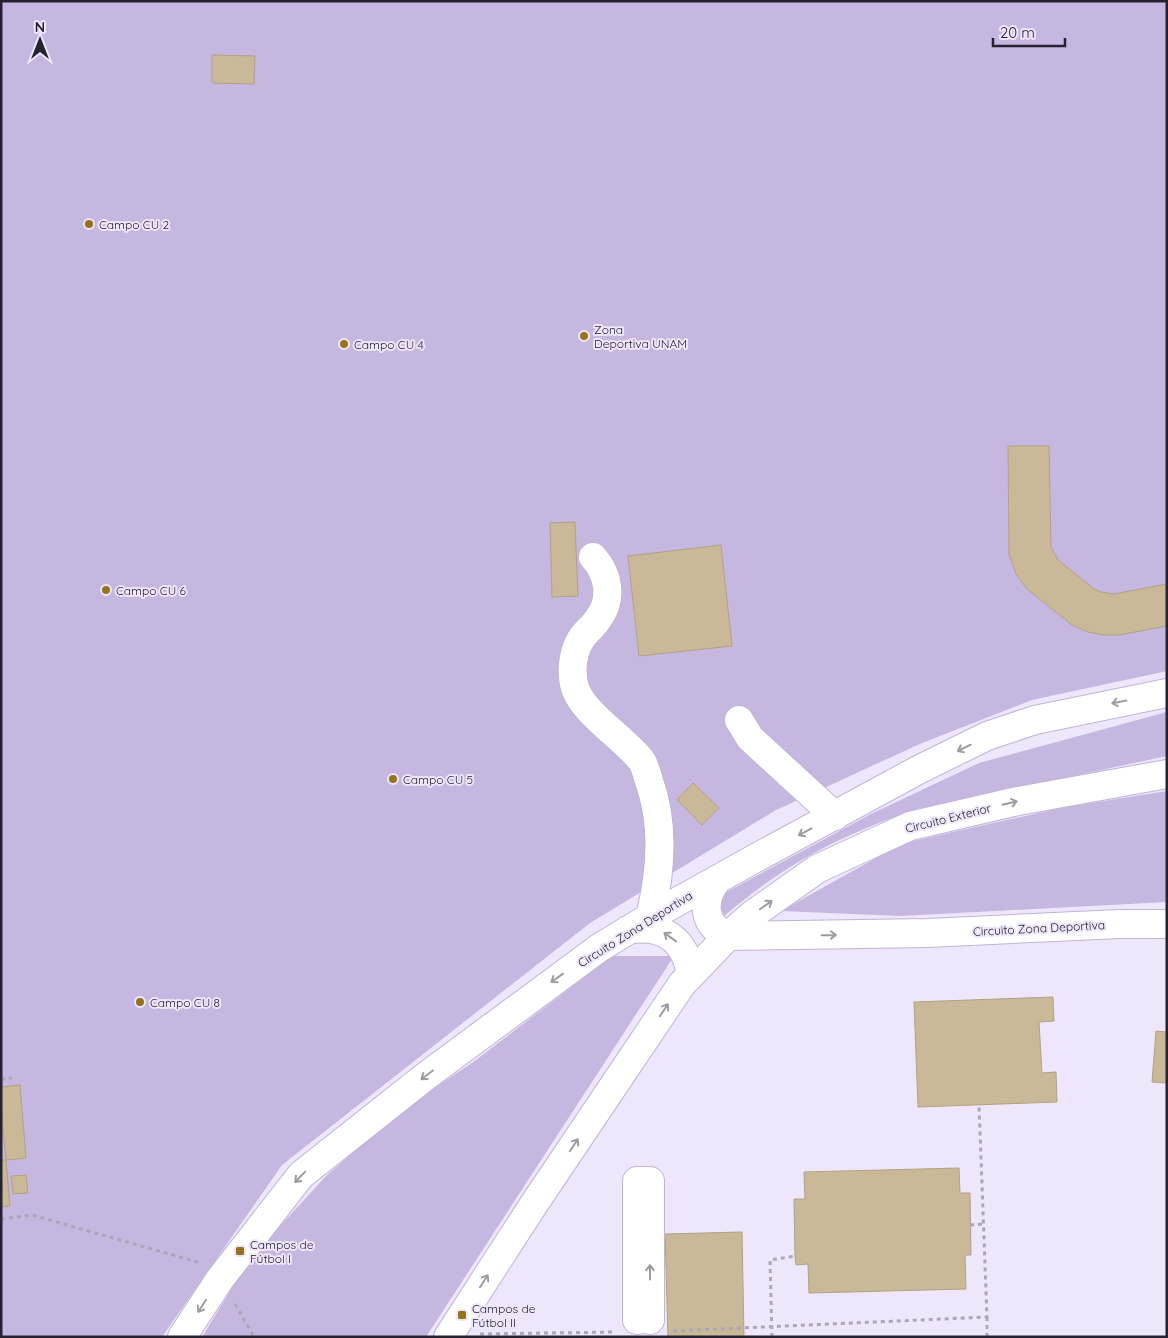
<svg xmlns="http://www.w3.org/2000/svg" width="1168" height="1338" viewBox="0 0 1168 1338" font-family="Quicksand,sans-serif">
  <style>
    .green { fill: #c6b7e1 }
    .building { fill: #cab998; stroke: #b3a282 }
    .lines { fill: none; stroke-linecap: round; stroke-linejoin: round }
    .minor-casing { stroke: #c0b4d6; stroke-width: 30 }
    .path { stroke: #ada6b8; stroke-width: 3; stroke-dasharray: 4 4; stroke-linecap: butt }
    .minor { stroke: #fff; stroke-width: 28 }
    .oneway { stroke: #9e9ca1 }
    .poi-dot { fill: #97721c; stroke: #eee6fb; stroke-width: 2 }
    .labels { text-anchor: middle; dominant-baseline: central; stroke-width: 4; stroke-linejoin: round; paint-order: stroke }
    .poi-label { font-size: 12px; fill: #27222f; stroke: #eee6fb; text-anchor: start }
    .street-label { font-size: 12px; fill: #27222f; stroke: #eee6fb }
  </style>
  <rect width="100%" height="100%" fill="#eee6fb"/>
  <path class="green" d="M1,1H1167V671L1032,700L922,743L776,810L590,923L282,1165L162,1337H1Z
    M1167,712V756L918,809C842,834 785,864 724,916L717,897L871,814L979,763Z
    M1167,791V902L901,916L781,911L903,843L1066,807Z
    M612,956H674L426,1337H202L241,1273L268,1239L328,1174L397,1115L434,1088L472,1063Z"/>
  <path class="building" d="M212,55L255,56L254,84L212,83Z
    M1008,446H1049L1051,547L1058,560L1094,589L1101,592L1114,594L1167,584V626L1119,635H1104L1088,632L1072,625L1027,589L1016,574L1009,554Z
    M575,522L578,596L552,597L550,523Z
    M721,545L732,646L639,656L628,556Z
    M693,783L719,808L702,825L677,800Z
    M1053,997L1054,1021L1039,1022L1042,1073L1056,1072L1057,1102L918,1107L914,1002Z
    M1156,1031L1167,1032V1083L1152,1082Z
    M20,1085L26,1158L6,1160L1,1111V1087Z
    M1,1160H6L10,1206L1,1207Z
    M959,1168L960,1193H970L971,1255H965L966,1289L809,1293L808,1264L796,1265L795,1256L794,1199H805L804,1172Z
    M26,1175L28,1193L13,1194L11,1176Z
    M742,1232L744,1337H668L665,1234Z"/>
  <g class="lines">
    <g class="minor-casing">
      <path id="minor" d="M593,557C609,575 613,599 598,619C593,627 586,631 581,639C573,652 571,669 574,684C579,711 623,737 641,760C645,765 647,775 649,781C665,825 661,872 650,917
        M739,720L750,738L835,816
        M718,879C701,900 702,925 728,936L928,933L1119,924H1167
        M628,930C663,923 685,940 691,974
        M637,1320V1181H650V1320
        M182,1337L220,1279L301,1175L426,1076L599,948L650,917L752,860L920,769L987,736L1035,720L1167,693
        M448,1337L534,1204L682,984L728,936L752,915L817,869L910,826L1018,801L1167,774"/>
    </g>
    <path class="path" d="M1,1079L12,1078
      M1,1219L32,1215L201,1263
      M970,1225L983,1224
      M235,1304L254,1337
      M987,1317V1337
      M673,1331L987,1317L979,1105
      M480,1334L614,1332
      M772,1337L770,1260L795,1256"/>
    <use href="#minor" class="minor"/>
  </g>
  <defs><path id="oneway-shaft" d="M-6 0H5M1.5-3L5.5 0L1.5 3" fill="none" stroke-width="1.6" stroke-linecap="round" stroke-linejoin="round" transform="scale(1.25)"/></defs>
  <g class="oneway">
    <use href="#oneway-shaft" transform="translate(1119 702) rotate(169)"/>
    <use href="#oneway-shaft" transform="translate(964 748) rotate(154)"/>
    <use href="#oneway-shaft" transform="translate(1010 803) rotate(-13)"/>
    <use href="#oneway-shaft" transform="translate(805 832) rotate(152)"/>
    <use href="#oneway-shaft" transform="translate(766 905) rotate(-35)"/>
    <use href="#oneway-shaft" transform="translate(829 935) rotate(-1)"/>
    <use href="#oneway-shaft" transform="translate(670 937) rotate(-144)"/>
    <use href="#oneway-shaft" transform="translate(557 978) rotate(144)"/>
    <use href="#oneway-shaft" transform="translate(664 1010) rotate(-56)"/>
    <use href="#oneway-shaft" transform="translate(427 1075) rotate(143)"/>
    <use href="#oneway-shaft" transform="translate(574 1145) rotate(-56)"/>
    <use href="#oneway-shaft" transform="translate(300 1177) rotate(134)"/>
    <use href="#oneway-shaft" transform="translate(650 1272) rotate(-90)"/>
    <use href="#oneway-shaft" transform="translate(484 1281) rotate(-57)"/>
    <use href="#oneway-shaft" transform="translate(202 1306) rotate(123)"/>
  </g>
  <g class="poi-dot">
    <circle cx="89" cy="224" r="5"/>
    <circle cx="584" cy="336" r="5"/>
    <circle cx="344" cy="344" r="5"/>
    <circle cx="106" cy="590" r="5"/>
    <circle cx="393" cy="779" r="5"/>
    <circle cx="140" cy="1002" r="5"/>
    <rect x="235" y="1246" width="10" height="10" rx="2.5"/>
    <rect x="457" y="1310" width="10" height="10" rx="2.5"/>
  </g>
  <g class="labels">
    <g class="poi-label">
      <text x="99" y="224">Campo CU 2</text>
      <text x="594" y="329">Zona<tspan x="594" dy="14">Deportiva UNAM</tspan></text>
      <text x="354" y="344">Campo CU 4</text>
      <text x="116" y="590">Campo CU 6</text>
      <text x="403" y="779">Campo CU 5</text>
      <text x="150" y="1002">Campo CU 8</text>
      <text x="250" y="1244">Campos de<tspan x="250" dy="14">Fútbol I</tspan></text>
      <text x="472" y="1308">Campos de<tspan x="472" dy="14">Fútbol II</tspan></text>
    </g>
    <g class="street-label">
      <text transform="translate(948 818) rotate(-14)">Circuito Exterior</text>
      <text transform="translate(1039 928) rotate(-3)">Circuito Zona Deportiva</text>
      <text transform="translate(635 929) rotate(-32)">Circuito Zona Deportiva</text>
    </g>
  </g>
  <rect width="1168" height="1338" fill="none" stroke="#27222f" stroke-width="5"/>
  <g transform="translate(40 40)" stroke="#eee6fb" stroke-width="4" paint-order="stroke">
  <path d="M0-4L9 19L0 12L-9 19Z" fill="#27222f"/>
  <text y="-8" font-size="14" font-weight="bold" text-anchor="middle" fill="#27222f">N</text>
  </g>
  <path d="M993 38v8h72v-8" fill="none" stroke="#27222f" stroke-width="2.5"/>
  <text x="1000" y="38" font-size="15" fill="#27222f" stroke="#eee6fb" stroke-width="4" paint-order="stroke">20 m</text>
</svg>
